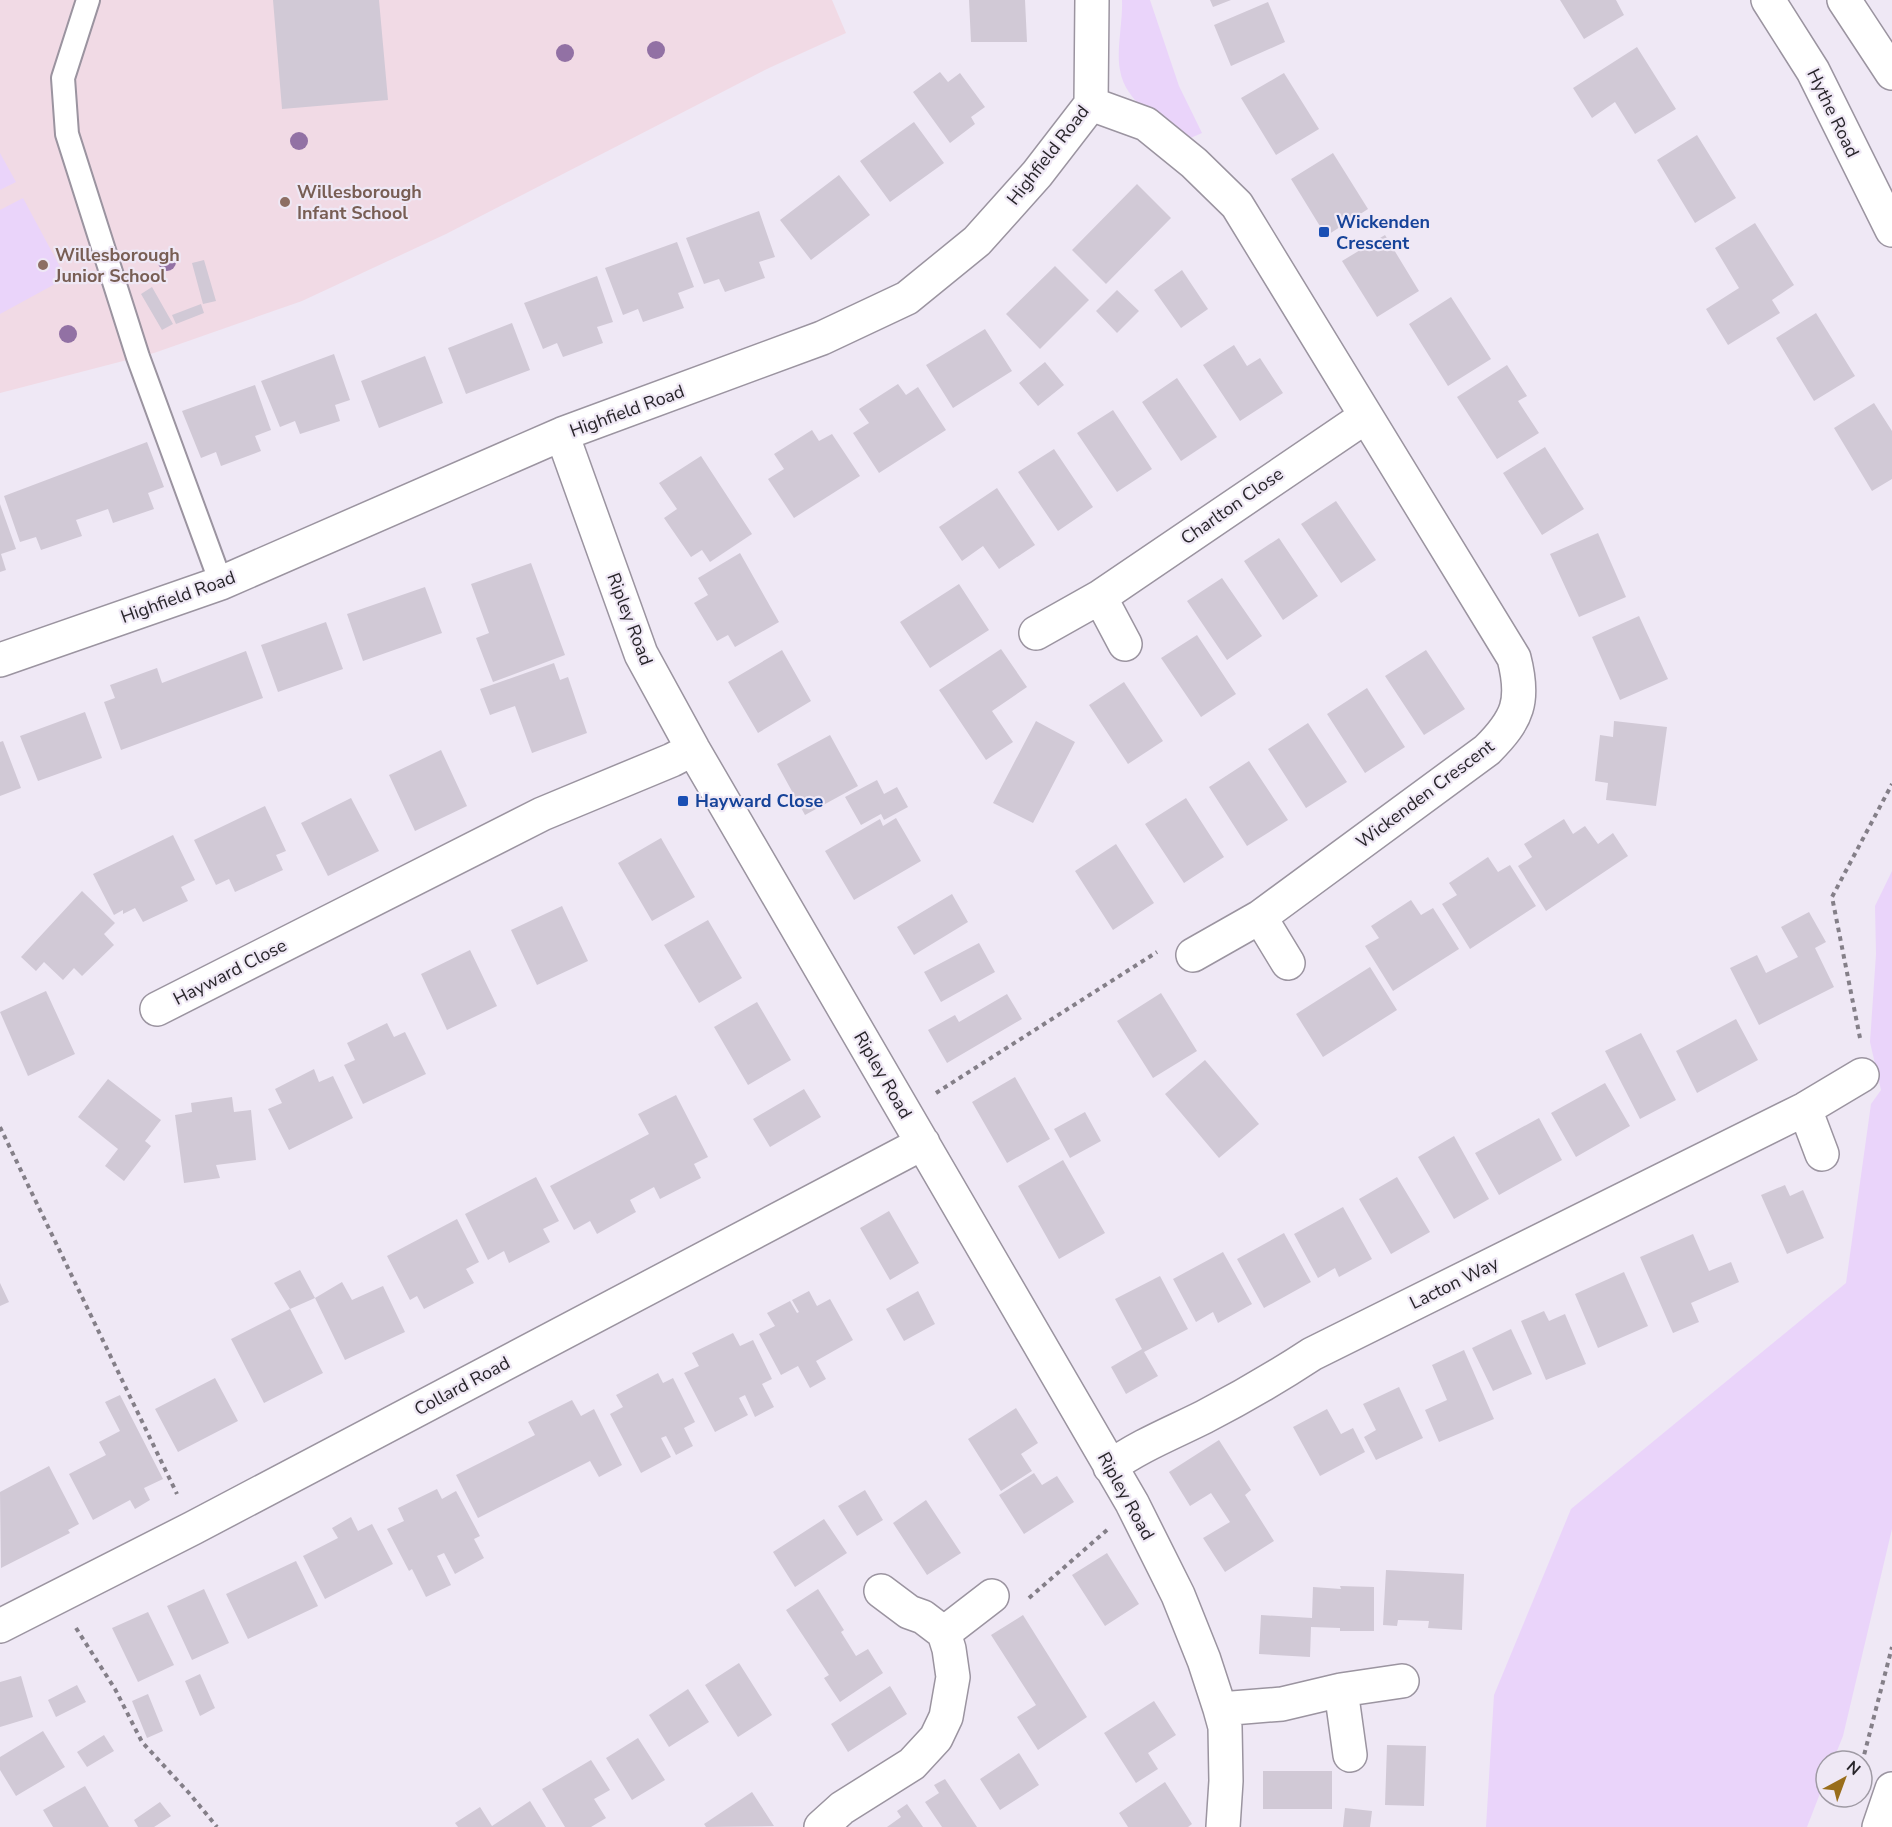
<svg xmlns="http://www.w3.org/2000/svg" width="1892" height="1827" viewBox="0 0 1892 1827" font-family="'Nunito Sans',sans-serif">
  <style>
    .education { fill: #f1dae5 }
    .green { fill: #ead4fa }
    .building { fill: #d1c9d6 }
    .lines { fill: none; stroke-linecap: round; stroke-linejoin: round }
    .lane-casing { stroke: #9b94a0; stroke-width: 26 }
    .street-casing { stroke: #9b94a0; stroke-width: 36 }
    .primary-casing { stroke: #9b94a0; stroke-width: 36 }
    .path { stroke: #847f88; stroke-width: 4; stroke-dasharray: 4.5 4.5; stroke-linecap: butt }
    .lane { stroke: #fff; stroke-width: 22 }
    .street { stroke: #fff; stroke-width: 33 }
    .primary { stroke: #fff; stroke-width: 33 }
    .tree { fill: #9271a4 }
    .education-dot { fill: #8d6e63; stroke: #efe8f5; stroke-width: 2 }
    .transit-dot { fill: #1a4fb4; stroke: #efe8f5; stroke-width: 2 }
    .labels { text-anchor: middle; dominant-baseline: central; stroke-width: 4.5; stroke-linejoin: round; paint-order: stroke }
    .street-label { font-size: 18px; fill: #28252a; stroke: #efe8f5 }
    .education-label { font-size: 18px; font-weight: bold; fill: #785e54; stroke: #efe8f5; text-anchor: start }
    .transit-label { font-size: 18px; font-weight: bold; fill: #164399; stroke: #efe8f5; text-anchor: start }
  </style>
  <rect width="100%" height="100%" fill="#efe8f5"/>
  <path class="education" d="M0,0H832L846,33L769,68L446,234L302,301L154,353L0,393Z"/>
  <path class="green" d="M1122,0H1150L1179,86L1202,133L1186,140C1162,122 1125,103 1120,70C1116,52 1123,21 1122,0Z
    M0,153L16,182L0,190Z
    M23,198L66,278L0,314V210Z
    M1892,871V1529L1843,1736L1833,1761H1826V1778L1807,1827H1486L1494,1695L1571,1509L1846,1283L1871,1104L1881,1090L1870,1042L1876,954L1875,906Z"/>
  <path class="building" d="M273,0H379L388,100L282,109Z
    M969,0H1025L1027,42H971Z
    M1210,0H1231L1213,7Z
    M1560,0H1616L1624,15L1584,39Z
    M1268,2L1285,42L1231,66L1214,25Z
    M1637,47L1676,109L1635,134L1615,102L1592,118L1573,88Z
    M940,72L948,82L960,73L985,107L971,117L975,124L950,143L913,92Z
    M1284,73L1319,129L1276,155L1241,98Z
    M914,122L944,163L890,202L860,161Z
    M1697,135L1736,198L1695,223L1657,160Z
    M1333,153L1368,209L1326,236L1291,179Z
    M839,175L870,215L811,260L780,220Z
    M1137,184L1171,218L1106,284L1072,250Z
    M759,211L775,257L759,262L765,278L725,292L719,279L704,284L686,238Z
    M1755,223L1794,285L1772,300L1780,313L1728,345L1706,309L1739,288L1715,248Z
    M1385,235L1419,291L1377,317L1342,261Z
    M677,242L694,287L678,293L684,308L643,322L638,309L623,315L605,268Z
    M204,260L216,301L203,304L192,263Z
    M1055,266L1089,300L1040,349L1006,314Z
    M1182,270L1208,309L1181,328L1154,290Z
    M597,276L613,322L597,327L603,343L563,357L557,343L543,349L524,303Z
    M152,287L173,324L162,330L141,294Z
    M1117,290L1139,311L1117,333L1096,311Z
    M1451,297L1491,359L1448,386L1409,324Z
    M201,304L204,313L176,324L172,315Z
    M1816,313L1855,376L1814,401L1776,338Z
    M512,323L530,370L466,394L448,348Z
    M985,329L1012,371L953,408L926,365Z
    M1234,345L1247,366L1260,358L1283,393L1240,421L1203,365Z
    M334,354L350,400L335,405L340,421L300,434L295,421L280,427L261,381Z
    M425,356L443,403L379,428L361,381Z
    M1045,362L1064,385L1038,406L1019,383Z
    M1507,365L1527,396L1518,401L1539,433L1497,459L1457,397Z
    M1177,378L1217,437L1181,461L1142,402Z
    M898,384L906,395L918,387L946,430L879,473L853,433L869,423L859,409Z
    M255,385L271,430L255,436L261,451L221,466L216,452L201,458L182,411Z
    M1874,403L1892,431V479L1872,491L1834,428Z
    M1113,410L1152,469L1117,492L1077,433Z
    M812,430L819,441L832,434L860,476L794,518L768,479L784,469L774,454Z
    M147,442L164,487L148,493L154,509L113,523L108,509L76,520L82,536L41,550L36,537L20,542L4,496Z
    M1545,447L1584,509L1542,535L1503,473Z
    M1054,449L1093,507L1058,531L1018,472Z
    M701,456L752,534L710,562L702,550L691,557L664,518L677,509L659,483Z
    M997,488L1035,545L999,569L983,546L962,561L939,527Z
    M1336,501L1376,560L1341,583L1301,524Z
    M0,504L16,549L1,554L6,570L0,572Z
    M1598,533L1626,597L1579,617L1550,554Z
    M1279,538L1318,596L1283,620L1244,561Z
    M740,553L779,622L735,647L728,635L717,641L694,603L708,595L698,578Z
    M531,563L565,655L493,682L476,638L489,633L471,584Z
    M1222,578L1262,636L1227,660L1187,601Z
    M959,584L989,630L930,668L900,622Z
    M425,587L442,633L363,661L347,614Z
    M1639,616L1668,679L1620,700L1592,637Z
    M326,622L343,669L278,692L261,645Z
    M1197,635L1236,694L1201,717L1161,658Z
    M1001,649L1027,687L992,711L1013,742L986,760L939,690Z
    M782,650L811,701L758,733L728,682Z
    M1426,650L1465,709L1424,735L1385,676Z
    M246,651L263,698L121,750L104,702L115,698L110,685L157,668L162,683Z
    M554,663L560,680L568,677L587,733L532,753L515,706L490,715L480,689Z
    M1124,682L1163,741L1128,764L1089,705Z
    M1367,688L1405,747L1365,773L1327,714Z
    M85,712L102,758L38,781L20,736Z
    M1036,721L1075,742L1033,823L993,803Z
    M1614,721L1667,727L1656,806L1606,800L1608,783L1595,781L1600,735L1613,737Z
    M1308,723L1347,782L1306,808L1268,749Z
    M830,735L858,786L805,815L777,764Z
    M3,741L21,788L0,796V742Z
    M441,750L467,806L415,831L389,775Z
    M1249,761L1288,820L1247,846L1209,787Z
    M877,780L884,794L897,787L908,807L884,820L881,814L861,825L845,797Z
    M351,798L379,851L328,876L301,823Z
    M1186,798L1224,857L1184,883L1145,824Z
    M265,806L286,851L276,855L283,870L235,892L229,879L216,885L194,840Z
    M896,818L921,861L854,900L825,851L880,819L883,826Z
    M1564,819L1573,834L1585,826L1598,844L1613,833L1628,856L1546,911L1518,866L1532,857L1524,844Z
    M173,835L195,880L181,887L188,901L143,922L135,908L123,914V910L114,915L93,874Z
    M661,838L695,897L652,921L618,863Z
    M1116,844L1154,903L1113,930L1075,871Z
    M1488,857L1498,872L1510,865L1536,906L1470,949L1442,904L1457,895L1449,883Z
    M82,891L115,923L104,934L114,945L82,976L74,968L63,980L44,962L36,971L21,957Z
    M952,894L968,922L914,955L897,927Z
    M1411,900L1421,915L1433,908L1459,949L1393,991L1365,946L1379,938L1371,926Z
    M562,906L588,961L537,985L511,930Z
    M1809,912L1826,942L1815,948L1834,987L1759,1025L1730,968L1757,955L1766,973L1798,957L1781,927Z
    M708,920L742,978L699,1003L664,945Z
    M979,943L995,972L941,1002L924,972Z
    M470,950L497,1006L447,1030L421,974Z
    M1370,967L1397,1010L1323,1057L1296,1014Z
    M46,991L75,1054L28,1076L0,1012Z
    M1161,993L1197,1051L1153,1078L1117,1021Z
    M1007,994L1022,1019L947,1063L928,1030L955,1015L959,1022Z
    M757,1002L791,1060L748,1085L714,1027Z
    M1736,1019L1758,1060L1697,1093L1676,1051Z
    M387,1023L394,1037L405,1032L426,1074L363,1104L344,1065L355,1060L347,1043Z
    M1641,1033L1676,1100L1640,1119L1605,1051Z
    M1205,1060L1259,1124L1219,1158L1165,1094Z
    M314,1069L319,1082L333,1076L353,1118L289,1150L268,1109L282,1103L275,1089Z
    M1015,1077L1050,1139L1007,1163L972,1102Z
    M108,1079L161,1120L145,1141L151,1146L124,1181L105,1166L118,1149L78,1117Z
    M1605,1083L1630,1126L1576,1157L1551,1113Z
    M804,1089L821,1117L770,1147L753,1119Z
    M676,1095L708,1157L694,1164L701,1178L660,1199L654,1187L630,1200L636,1212L597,1234L590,1221L574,1230L550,1186L649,1134L638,1114Z
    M232,1097L234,1112L251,1110L256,1160L216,1165L220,1178L184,1183L175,1115L192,1112L191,1103Z
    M1085,1112L1101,1141L1070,1158L1054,1129Z
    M1539,1118L1562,1160L1499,1195L1475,1153Z
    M1454,1136L1489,1199L1454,1219L1418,1157Z
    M1063,1160L1105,1233L1059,1259L1018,1186Z
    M536,1177L559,1221L543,1229L550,1242L509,1263L504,1251L488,1260L465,1214Z
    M1397,1177L1430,1232L1391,1254L1359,1199Z
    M1785,1185L1790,1196L1803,1190L1824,1238L1787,1254L1761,1195Z
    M1343,1207L1372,1259L1339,1277L1335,1268L1318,1278L1294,1234Z
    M889,1211L919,1263L890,1280L860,1228Z
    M457,1219L479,1262L466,1269L474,1283L424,1309L417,1296L410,1300L387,1256Z
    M1284,1233L1311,1282L1264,1308L1237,1259Z
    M1693,1234L1709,1271L1731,1262L1739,1282L1691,1303L1699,1322L1673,1333L1640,1257Z
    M1223,1252L1252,1304L1218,1323L1213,1312L1196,1322L1173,1279Z
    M300,1270L315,1298L290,1309L274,1283Z
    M1624,1272L1648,1326L1598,1348L1575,1294Z
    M1160,1276L1188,1329L1144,1352L1158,1376L1126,1394L1111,1367L1142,1349L1115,1299Z
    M342,1282L352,1300L383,1286L405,1332L345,1360L315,1298Z
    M0,1283L9,1302L0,1306Z
    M809,1291L817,1306L830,1299L853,1340L816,1361L826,1379L810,1388L798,1366L781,1375L759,1334L775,1326L767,1313L790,1301L797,1313L799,1312L792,1300Z
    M918,1291L935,1324L904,1341L886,1309Z
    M290,1309L323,1373L264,1403L231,1339Z
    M1544,1311L1549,1321L1565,1314L1586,1364L1546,1380L1521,1321Z
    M1511,1329L1532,1374L1493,1391L1472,1348Z
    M733,1333L740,1346L753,1340L772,1379L762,1384L774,1407L755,1417L745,1395L739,1398L748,1415L715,1432L684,1373L699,1366L692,1353Z
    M1464,1350L1494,1419L1439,1442L1425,1410L1447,1400L1432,1365Z
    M658,1373L663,1383L673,1378L695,1422L684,1428L693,1446L676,1455L666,1436L661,1438L671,1457L641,1473L610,1414L623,1407L616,1395Z
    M215,1378L238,1421L178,1452L155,1409Z
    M1399,1387L1423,1438L1376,1460L1364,1437L1376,1430L1363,1404Z
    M120,1395L163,1479L144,1488L150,1500L135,1509L130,1500L93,1520L69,1474L106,1455L99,1442L120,1431L105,1402Z
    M572,1400L581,1416L594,1409L622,1465L599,1477L590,1461L478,1518L456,1475L535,1435L528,1422Z
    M1016,1408L1038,1443L1021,1454L1032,1471L1001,1491L968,1439Z
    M1327,1409L1341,1434L1353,1428L1365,1452L1320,1476L1293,1427Z
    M1219,1440L1251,1490L1245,1495L1274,1541L1225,1572L1203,1538L1230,1522L1211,1493L1190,1506L1169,1472Z
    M49,1466L79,1524L68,1530L70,1533L1,1568L0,1492Z
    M1034,1473L1042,1485L1057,1476L1074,1502L1024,1534L999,1495Z
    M437,1489L442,1499L456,1491L480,1536L474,1539L484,1558L455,1574L444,1553L437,1556L451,1585L426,1597L412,1569L409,1571L387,1529L404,1521L398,1508Z
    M865,1490L883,1520L857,1536L838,1506Z
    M926,1500L961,1553L927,1575L893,1523Z
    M351,1517L358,1531L372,1524L393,1564L325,1599L303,1556L338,1538L332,1528Z
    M824,1519L847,1553L795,1587L773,1552Z
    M1107,1553L1139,1604L1105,1626L1072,1575Z
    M296,1561L318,1606L248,1639L226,1594Z
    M1386,1570L1464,1574L1462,1630L1428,1628L1429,1621L1398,1620L1397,1626L1383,1625Z
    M1340,1586L1374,1587V1631H1340V1628L1311,1627L1310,1657L1259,1654L1261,1615L1312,1618L1313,1587L1341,1589Z
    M204,1589L229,1643L192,1660L167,1606Z
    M818,1589L844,1630L841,1632L856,1656L868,1649L883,1673L840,1702L824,1678L829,1675L786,1610Z
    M148,1612L174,1665L138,1682L112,1628Z
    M1023,1615L1087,1717L1038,1750L1017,1717L1036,1705L991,1635Z
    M739,1663L772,1715L738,1737L705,1685Z
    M200,1674L215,1708L200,1716L185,1681Z
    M21,1676L33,1717L0,1727V1682Z
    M77,1685L86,1702L56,1717L48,1700Z
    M890,1686L907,1714L848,1752L831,1724Z
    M688,1689L709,1722L669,1747L649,1715Z
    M148,1694L163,1731L147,1738L132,1701Z
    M1154,1701L1176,1735L1148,1753L1158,1769L1136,1783L1104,1733Z
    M43,1731L65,1767L16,1796L0,1770V1757Z
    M104,1735L114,1751L87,1767L77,1752Z
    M638,1738L665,1780L632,1800L606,1758Z
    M1387,1745L1426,1746L1424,1806L1385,1805Z
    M1019,1753L1039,1785L1000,1810L980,1779Z
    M591,1760L610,1790L594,1799L606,1818L591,1827H565L542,1789Z
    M1263,1771H1332V1809H1263Z
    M945,1779L977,1827H942L925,1802L939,1793L934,1785Z
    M1165,1782L1192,1824L1188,1827H1128L1119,1813Z
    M85,1786L109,1827H53L43,1810Z
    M752,1792L774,1826L706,1827L704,1824Z
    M530,1801L546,1827H458L455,1823L480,1807L492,1826Z
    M160,1802L171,1816L154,1827H138L134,1820Z
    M907,1804L923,1827H887L901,1817L897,1811Z
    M1345,1808L1372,1811L1370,1827H1343Z"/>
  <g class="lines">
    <g class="lane-casing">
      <path id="lane" d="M88,0L63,78L67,134L138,357L221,583"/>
    </g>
    <g class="street-casing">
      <path id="street" d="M1768,0L1813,71L1892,230
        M1091,104L1146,124L1194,163L1237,205L1514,658C1525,701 1518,719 1487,750L1260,917L1193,955
        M562,434L641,654L693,749L1132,1503L1178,1595L1204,1660L1220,1709L1225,1727L1226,1781L1223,1827
        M1100,597L1125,644
        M1036,633L1100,597L1365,417
        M0,660L221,583L562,434L822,338L907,298L977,241L1037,174L1091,104L1092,0
        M1260,917L1288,963
        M157,1009L542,814L672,760L693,749
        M1805,1109L1822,1154
        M1110,1467C1139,1446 1172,1433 1204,1417C1241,1398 1277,1377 1312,1354L1805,1109L1862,1075
        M0,1626L193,1528L923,1143
        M944,1633L992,1596
        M1341,1690L1350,1755
        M1220,1709L1282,1704L1341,1690L1402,1681
        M821,1827L842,1808L912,1764L936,1738L946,1717L953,1677L949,1649L944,1633L923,1617L909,1612L881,1591"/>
    </g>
    <g class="primary-casing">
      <path id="primary" d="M1844,0L1892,73
        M1879,1827L1892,1789"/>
    </g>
    <path class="path" d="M1860,1038L1832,897L1892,784
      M936,1093L1157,952
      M0,1127L177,1494
      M1029,1598L1107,1530
      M76,1628L115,1689L142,1742L189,1793L217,1827
      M1862,1763L1892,1647"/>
    <use href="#lane" class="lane"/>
    <use href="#street" class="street"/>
    <use href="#primary" class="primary"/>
  </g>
  <g class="tree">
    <circle cx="656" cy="50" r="9"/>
    <circle cx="565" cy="53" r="9"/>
    <circle cx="299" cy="141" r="9"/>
    <circle cx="167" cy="262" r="9"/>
    <circle cx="68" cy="334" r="9"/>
  </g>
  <g class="education-dot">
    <circle cx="285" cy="202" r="6"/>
    <circle cx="43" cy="265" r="6"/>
  </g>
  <g class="transit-dot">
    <rect x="1318" y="226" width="12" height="12" rx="3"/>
    <rect x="677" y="795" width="12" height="12" rx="3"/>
  </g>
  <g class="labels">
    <g class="street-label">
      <text transform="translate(1833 113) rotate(64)">Hythe Road</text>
      <text transform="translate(1048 155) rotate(-52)">Highfield Road</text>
      <text transform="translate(627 411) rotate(-20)">Highfield Road</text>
      <text transform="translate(1232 506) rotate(-35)">Charlton Close</text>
      <text transform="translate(178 597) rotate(-20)">Highfield Road</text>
      <text transform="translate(630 619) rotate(69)">Ripley Road</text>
      <text transform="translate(1425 794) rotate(-37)">Wickenden Crescent</text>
      <text transform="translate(230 972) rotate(-27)">Hayward Close</text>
      <text transform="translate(883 1075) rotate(60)">Ripley Road</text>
      <text transform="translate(1454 1283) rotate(-26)">Lacton Way</text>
      <text transform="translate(462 1386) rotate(-28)">Collard Road</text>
      <text transform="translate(1126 1496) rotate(61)">Ripley Road</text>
    </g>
    <g class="education-label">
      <text x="297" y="192">Willesborough<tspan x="297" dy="21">Infant School</tspan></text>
      <text x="55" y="255">Willesborough<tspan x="55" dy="21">Junior School</tspan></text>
    </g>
    <g class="transit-label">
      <text x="1336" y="222">Wickenden<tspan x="1336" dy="21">Crescent</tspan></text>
      <text x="695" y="801">Hayward Close</text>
    </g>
  </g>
  <g transform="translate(1844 1779) rotate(41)"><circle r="28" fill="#efe8f5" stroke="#9f9aa4" stroke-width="1.5"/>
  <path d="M0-4.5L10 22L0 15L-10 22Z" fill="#996d1b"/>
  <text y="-9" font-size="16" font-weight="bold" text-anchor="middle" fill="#28252a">N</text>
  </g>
</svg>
